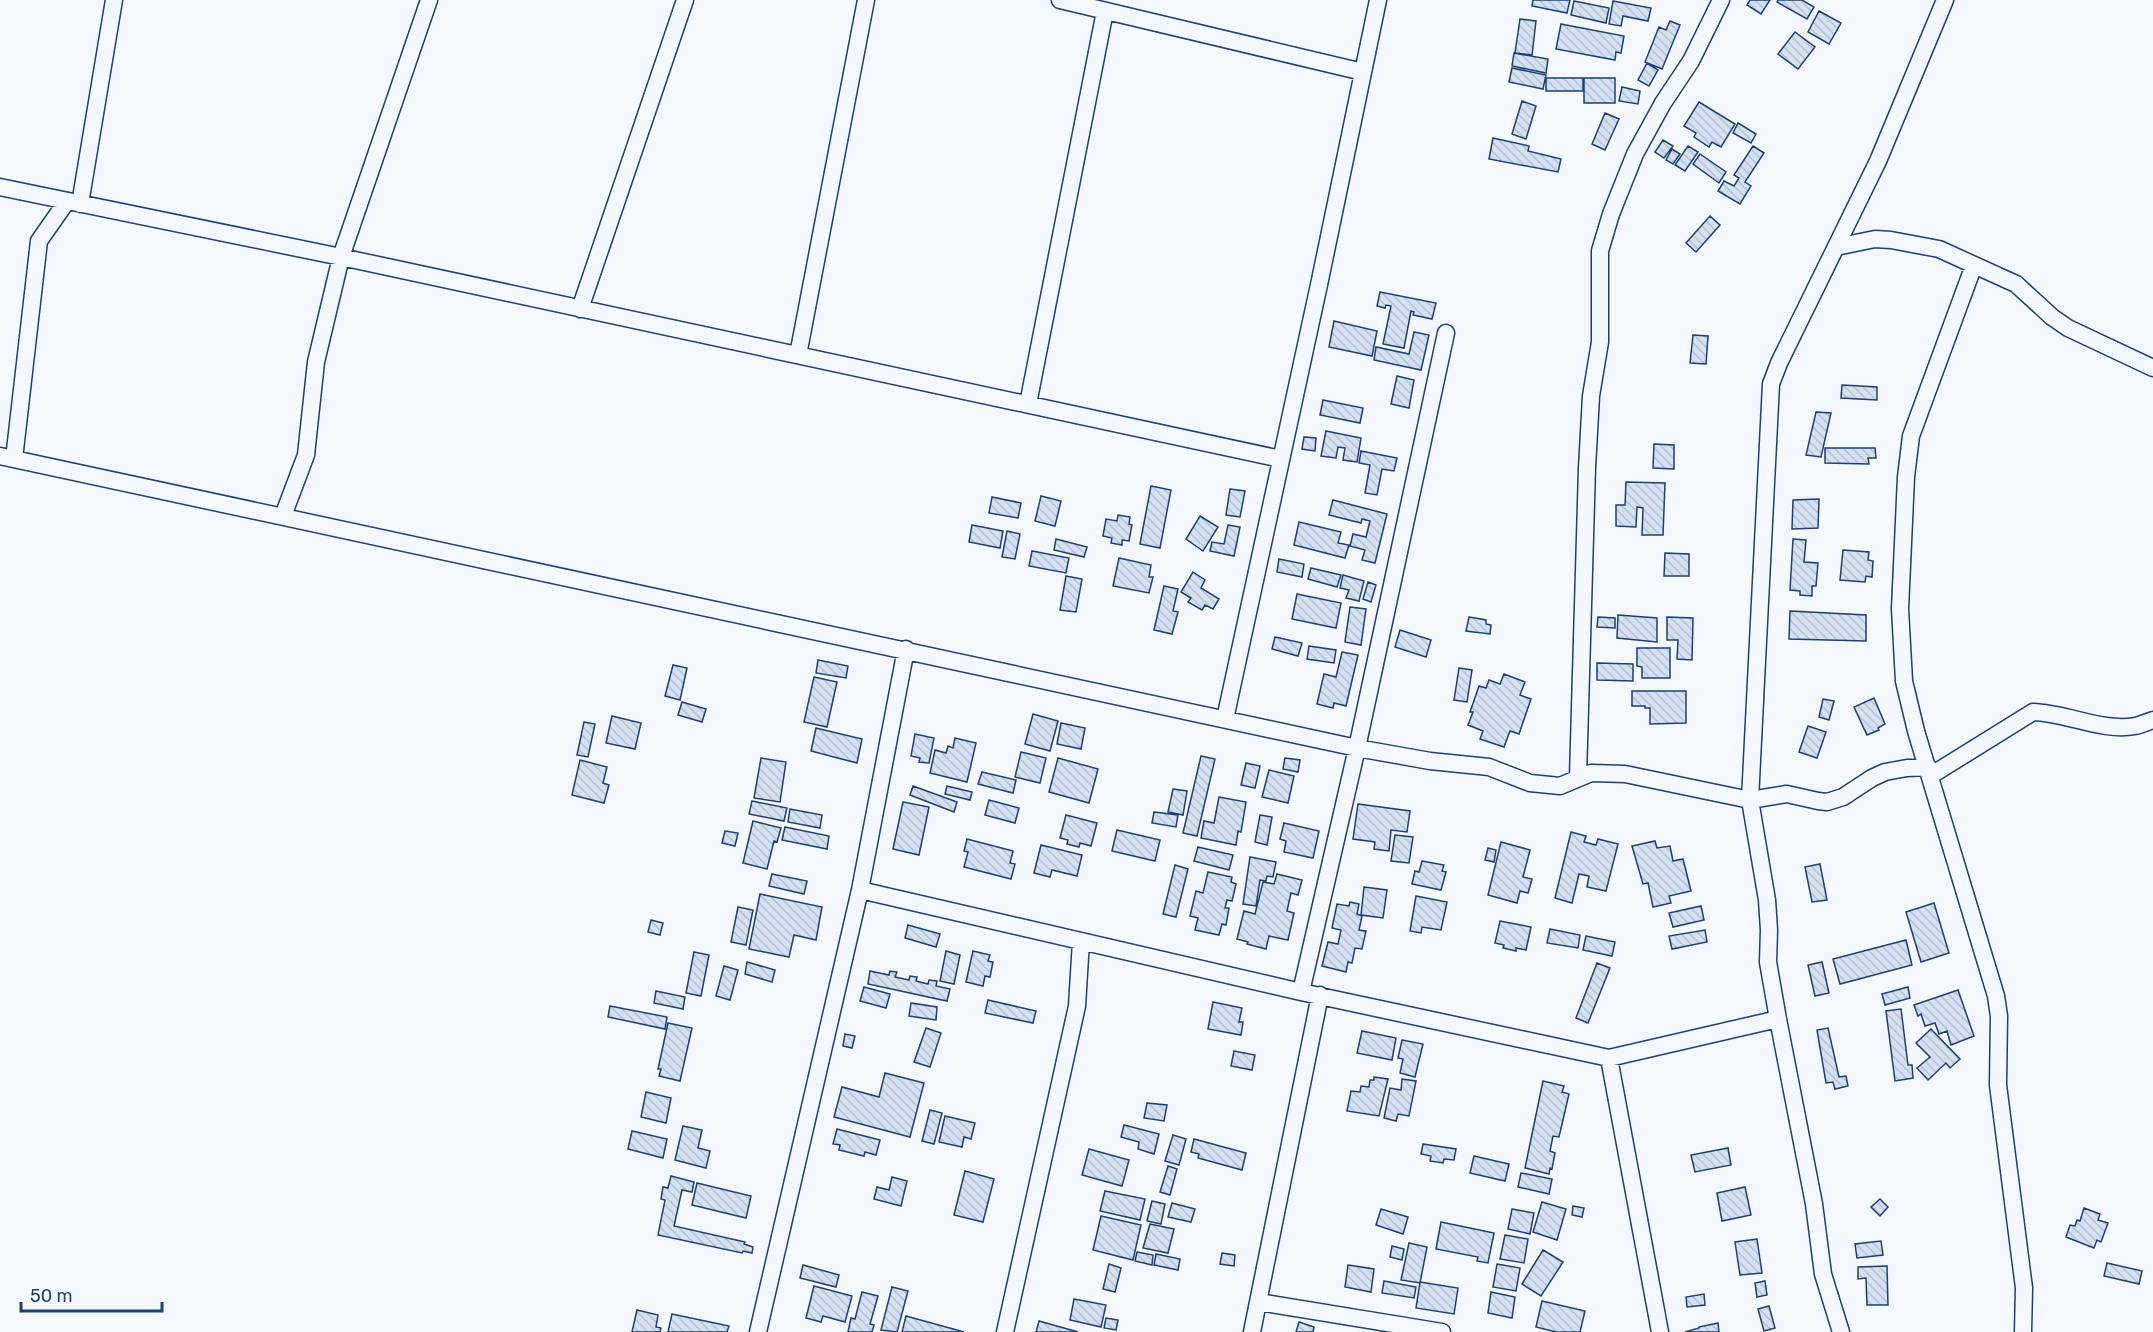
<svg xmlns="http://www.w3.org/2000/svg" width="2153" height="1332" viewBox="0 0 2153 1332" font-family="Rubik,sans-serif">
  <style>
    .building { fill: url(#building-back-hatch); stroke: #1d3f73; stroke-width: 1.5 }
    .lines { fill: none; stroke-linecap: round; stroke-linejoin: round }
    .street-casing { stroke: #1d3f73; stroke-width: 19 }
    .street { stroke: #f4f7fb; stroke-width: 16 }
  </style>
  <defs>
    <pattern id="building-back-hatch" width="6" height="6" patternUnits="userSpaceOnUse" patternTransform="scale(1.5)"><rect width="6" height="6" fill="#d5e0f0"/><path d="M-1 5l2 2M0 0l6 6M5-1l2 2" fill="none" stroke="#b6c1d1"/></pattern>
  </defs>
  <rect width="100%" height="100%" fill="#f4f7fb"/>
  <path class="building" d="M1533,0H1570L1567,13L1532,6Z
    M1750,0H1770L1761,14L1747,5Z
    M1778,0H1802L1814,7L1807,19L1777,2Z
    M1574,1L1609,8L1606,23L1571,15Z
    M1613,1L1651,8L1648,21L1623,16L1621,26L1609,24Z
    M1819,11L1841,23L1829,44L1808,32Z
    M1520,19L1536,21L1532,55L1515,53Z
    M1670,21L1680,25L1662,69L1645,62L1659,27L1666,30Z
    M1561,24L1624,36L1621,53L1616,52L1615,60L1556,49Z
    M1795,32L1815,47L1798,69L1778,54Z
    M1514,53L1548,59L1546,73L1512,66Z
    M1647,63L1658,70L1649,86L1638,80Z
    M1512,68L1546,75L1543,89L1509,82Z
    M1546,78H1583V91H1546Z
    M1584,78H1615V103H1584Z
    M1622,87L1640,91L1638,104L1619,101Z
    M1522,101L1536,106L1526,139L1512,134Z
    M1699,102L1735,124L1721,147L1712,142L1709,147L1694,137L1696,133L1684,126Z
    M1605,113L1619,119L1605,150L1592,144Z
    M1738,123L1756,134L1751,143L1733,133Z
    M1493,138L1529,146L1528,151L1561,159L1558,172L1489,159Z
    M1663,140L1673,146L1664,158L1655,152Z
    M1688,146L1698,152L1685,171L1675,165Z
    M1753,146L1764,153L1745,182L1751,186L1740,204L1718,191L1724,181L1734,186L1739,178L1734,175Z
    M1672,149L1680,154L1673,164L1666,160Z
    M1700,154L1726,172L1719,183L1693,164Z
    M1710,216L1720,225L1696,252L1686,243Z
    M1380,292L1436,303L1432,319L1413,315L1414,312L1411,311L1404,348L1383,344L1391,306L1386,305L1385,308L1377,306Z
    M1334,321L1377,331L1372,356L1329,347Z
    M1414,332L1429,335L1421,370L1374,360L1376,347L1409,354Z
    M1693,335L1708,336L1706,364L1690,363Z
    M1397,376L1414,380L1409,408L1391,404Z
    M1842,385L1877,387V400L1841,398Z
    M1323,400L1363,408L1360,423L1320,415Z
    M1816,412L1831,413L1821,457L1806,455Z
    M1326,431L1361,438L1357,462L1343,460L1345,448L1338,447L1336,458L1321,456Z
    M1304,437L1316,438L1315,451L1302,449Z
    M1654,444L1674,445V469L1653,468Z
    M1825,448H1875L1876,458H1868L1869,464L1825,463Z
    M1361,451L1397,458L1394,471L1382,469L1377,495L1365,493L1370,465L1359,463Z
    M1626,482L1665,483L1663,535H1642L1643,508L1637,507L1636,527L1616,526V505H1625Z
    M1151,486L1171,490L1160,548L1140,544Z
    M1230,489L1245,491L1240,517L1226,515Z
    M1041,496L1061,501L1055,526L1035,521Z
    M992,497L1021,503L1018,518L989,513Z
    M1819,499L1818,528L1792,529L1793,500Z
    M1333,500L1387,514L1375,563L1362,560L1365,550L1350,546L1353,534L1366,537L1370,521L1362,519L1361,523L1329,515Z
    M1118,515L1130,517L1129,524L1132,525L1129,541L1122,540V545L1111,543L1112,538L1103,536L1106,519L1117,521Z
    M1200,516L1218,527L1203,551L1186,539Z
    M1299,522L1341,532L1338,543L1349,545L1345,558L1294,545Z
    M972,525L1003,531L1000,548L969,542Z
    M1228,525L1240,527L1234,556L1210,551L1212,542L1224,544Z
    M1007,531L1020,534L1015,559L1002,557Z
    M1056,539L1087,547L1084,557L1054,550Z
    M1793,539L1806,540L1804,562L1818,563L1816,586H1812V596L1800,595V591L1790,590Z
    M1843,550L1869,552L1868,560L1873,561L1872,577L1866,576L1865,582L1840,580Z
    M1032,551L1069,558L1066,573L1029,566Z
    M1665,553L1689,554V576H1664Z
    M1119,558L1151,565L1149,577H1153L1149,593L1113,586Z
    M1279,559L1304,564L1302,577L1277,572Z
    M1311,568L1341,575L1337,587L1308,579Z
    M1193,572L1205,580L1201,588L1219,599L1213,609L1205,605L1202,610L1188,602L1191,598L1181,592Z
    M1343,575L1364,581L1359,601L1346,598L1349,590L1340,588Z
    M1066,576L1082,579L1076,612L1060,610Z
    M1368,582L1376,585L1371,602L1363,599Z
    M1164,586L1178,589L1173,611L1178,612L1172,634L1154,630Z
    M1297,594L1341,603L1336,628L1292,619Z
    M1350,607L1366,609L1361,645L1345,642Z
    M1790,611L1866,615V641L1789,639Z
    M1618,615L1657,618V642L1617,638Z
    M1469,617L1486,620V624L1491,625L1490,634L1466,631Z
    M1598,617L1615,618V628L1597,627Z
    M1667,617L1693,618L1692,660L1677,659L1678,640H1667Z
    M1400,630L1431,640L1426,657L1395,647Z
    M1275,637L1302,643L1298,656L1272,649Z
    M1309,646L1336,650L1334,663L1307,659Z
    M1637,648H1670V678H1642V667L1637,666Z
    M1342,652L1358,655L1346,706L1334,703L1333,708L1317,704L1324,674L1336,677Z
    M818,660L848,666L846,678L816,673Z
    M1597,663L1633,664V681L1597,680Z
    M673,665L687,668L680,700L665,696Z
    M1459,668L1472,670L1467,702L1454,700Z
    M1504,674L1525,682L1520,695L1531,699L1519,734L1510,731L1504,747L1480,739L1483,731L1468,725L1473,712H1470L1479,686L1486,688L1489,680L1500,684Z
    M814,677L837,682L827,727L804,722Z
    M1632,691H1686V723L1650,724V708H1645V706H1632Z
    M1874,698L1885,724L1878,728L1879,730L1867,735L1854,707Z
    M1823,699L1834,701L1829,720L1819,717Z
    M682,702L706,709L702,722L678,715Z
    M1033,714L1058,721L1050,751L1025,744Z
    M612,716L641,723L635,749L606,743Z
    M584,722L595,724L588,757L577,755Z
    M1061,723L1085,728L1081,749L1057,744Z
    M1808,726L1826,732L1817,758L1799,752Z
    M816,728L862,739L857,763L811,751Z
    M915,734L934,738L929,763L919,762L920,758L911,756Z
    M955,738L976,743L967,782L930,773L935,750L946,753L948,746L953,748Z
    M1021,752L1046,758L1040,783L1015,777Z
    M1201,756L1215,759L1197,836L1183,833Z
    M761,758L786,762L780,802L754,798Z
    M1058,758L1098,769L1089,803L1049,792Z
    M1285,758L1300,760L1298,772L1283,769Z
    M580,760L607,767L603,783L609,785L604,803L572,795Z
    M1246,763L1260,766L1255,788L1241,785Z
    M1269,770L1294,776L1288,803L1262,797Z
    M982,772L1016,780L1013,793L978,784Z
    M913,786L957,802L954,812L910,795Z
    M947,786L972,792L970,800L945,794Z
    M1173,789L1187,791L1183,815L1168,812Z
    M1219,797L1246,802L1241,832L1238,831L1236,845L1201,838L1204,821L1214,823Z
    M989,800L1019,808L1015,823L985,815Z
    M752,801L787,808L784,821L749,814Z
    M903,802L929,807L919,855L893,849Z
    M1358,804L1410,811L1407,832L1391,830L1389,851L1374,849L1375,842L1353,839Z
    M790,809L822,815L820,828L788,822Z
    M1154,812L1178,815L1176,827L1152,823Z
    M1066,815L1097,823L1091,846L1080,843L1079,847L1067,844L1068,840L1060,838Z
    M1260,815L1272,817L1267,845L1255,842Z
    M753,821L781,828L777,842L774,841L767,869L743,863Z
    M1284,823L1319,831L1313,858L1284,852L1286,841L1280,839Z
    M785,827L829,836L827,849L782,840Z
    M1117,830L1160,840L1155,861L1112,851Z
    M725,831L738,833L735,846L722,843Z
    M1571,832L1586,836L1584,842L1596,845L1598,839L1618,844L1606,891L1587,887L1589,876L1579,874L1572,903L1555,898Z
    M1395,835L1413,837L1409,863L1391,861Z
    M967,839L1013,851L1010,863L1015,864L1011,879L964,867L968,852L964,851Z
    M1655,841L1657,848L1670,846L1673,861L1683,859L1691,891L1669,896L1671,903L1653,907L1648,883L1643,884L1632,846Z
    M1501,842L1530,850L1523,877L1532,879L1528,893L1520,891L1517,903L1488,895Z
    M1041,845L1082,855L1077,876L1052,870L1050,877L1034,873Z
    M1198,847L1233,855L1229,870L1194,861Z
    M1488,848L1496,850L1494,862L1485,860Z
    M1250,857L1276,862L1273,877L1267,876L1266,881L1260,880L1256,906L1243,904Z
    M1422,861L1444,865L1442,871L1446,872L1441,890L1412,884L1415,871L1419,872Z
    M1820,864L1827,900L1812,902L1805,867Z
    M1175,865L1188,869L1176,917L1163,914Z
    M1208,872L1232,877L1231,882L1236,884L1232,901L1227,900L1225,908H1229L1226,925L1222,924L1219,935L1195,930L1198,918L1190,916L1196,891L1203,893Z
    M772,874L807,881L804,894L769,886Z
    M1277,874L1302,880L1298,895L1291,893L1287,911L1294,913L1288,940L1269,936L1266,949L1247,944L1248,942L1237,939L1244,911L1255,914L1263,882L1274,884Z
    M1364,887L1387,890L1383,918L1361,915Z
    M760,894L822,907L816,940L794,935L789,957L749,949Z
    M1416,896L1447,902L1441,930L1422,927L1421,933L1410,931Z
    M1350,902L1359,904L1357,914L1362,916L1359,930L1366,931L1362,949L1355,948L1352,963L1348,962L1346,972L1322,966L1328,942L1338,944L1341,930L1332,928L1337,904L1349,906Z
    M1934,903L1949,953L1921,962L1906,912Z
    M1701,906L1704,920L1673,927L1669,913Z
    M738,907L753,910L746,945L731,942Z
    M651,920L663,923L660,935L648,932Z
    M1500,921L1531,927L1526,950L1516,948V951L1503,948L1504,945L1495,943Z
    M908,925L940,934L936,947L905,938Z
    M1550,929L1580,935L1578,948L1547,943Z
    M1705,930L1707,942L1672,949L1669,936Z
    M1586,936L1615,942L1612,956L1583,950Z
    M1906,940L1912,965L1840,984L1833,959Z
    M946,951L960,955L954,984L940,981Z
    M973,951L990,955L988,961L993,962L990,977L985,976L983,986L966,982Z
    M694,952L709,955L701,996L686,993Z
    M747,962L775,970L772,982L745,974Z
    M1822,962L1829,993L1815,996L1808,965Z
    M1597,963L1610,968L1588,1023L1576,1018Z
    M724,966L738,970L730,1000L716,996Z
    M870,971L889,975L890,971L897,972L895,977L909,980L910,976L917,977L916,981L928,984L929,980L937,981L936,986L950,989L947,1001L868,984Z
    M864,987L890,994L886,1008L860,1001Z
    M1908,987L1910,998L1885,1005L1882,994Z
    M1958,990L1974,1036L1951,1045L1947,1031L1939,1034L1935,1023L1925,1026L1921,1014L1918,1016L1914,1005Z
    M656,991L685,997L683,1009L654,1003Z
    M988,1000L1036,1011L1033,1023L985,1013Z
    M1213,1002L1242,1008L1239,1022H1243L1241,1035L1208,1029Z
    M911,1003L937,1007L936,1020L909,1016Z
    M610,1006L667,1017L665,1029L608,1017Z
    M1901,1009L1908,1065H1912L1913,1078L1895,1081L1886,1011Z
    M668,1023L692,1028L680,1081L659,1076L661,1069H658Z
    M926,1028L941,1033L930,1067L914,1062Z
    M1828,1028L1839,1077L1846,1076L1848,1086L1835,1089L1833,1082L1826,1083L1817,1030Z
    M1931,1029L1960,1059L1950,1068L1946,1063L1928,1080L1917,1068L1930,1057L1916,1043Z
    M1362,1031L1396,1038L1392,1060L1357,1053Z
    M845,1034L855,1036L852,1048L843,1046Z
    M1402,1040L1423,1044L1415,1077L1400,1073L1403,1059L1398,1058Z
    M1234,1051L1255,1055L1252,1070L1231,1066Z
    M885,1073L924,1083L910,1137L834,1117L842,1087L879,1097Z
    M1374,1077L1388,1079L1379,1116L1347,1111L1351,1091L1360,1092L1361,1086L1369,1087L1370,1080H1374Z
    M1402,1079L1416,1081L1409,1116L1398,1114L1396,1121L1384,1118L1390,1088L1401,1090Z
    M1543,1081L1564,1086L1562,1092L1569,1094L1559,1137L1553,1136L1550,1151L1555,1153L1552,1169L1550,1168L1549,1174L1525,1168Z
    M646,1092L671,1098L666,1123L641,1117Z
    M1147,1103L1167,1105L1164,1121L1144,1118Z
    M930,1110L942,1113L934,1144L922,1141Z
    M945,1116L975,1123L971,1139L964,1137L962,1147L939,1142Z
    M1124,1125L1159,1134L1154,1154L1138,1149L1139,1142L1121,1137Z
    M683,1126L702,1130L698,1148L710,1151L706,1168L675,1160Z
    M837,1129L880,1140L876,1155L865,1152L864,1156L839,1150L840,1145L833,1144Z
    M632,1131L667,1139L663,1158L628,1149Z
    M1173,1135L1186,1139L1179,1165L1165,1161Z
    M1194,1139L1246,1153L1242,1170L1198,1158L1199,1154L1191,1152Z
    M1423,1144L1456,1149L1454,1160L1444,1159L1443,1163L1430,1161L1431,1156L1421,1154Z
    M1728,1148L1731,1165L1695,1172L1691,1155Z
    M1089,1149L1129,1160L1122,1186L1082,1175Z
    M1474,1156L1509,1164L1505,1181L1470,1173Z
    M1168,1166L1177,1169L1170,1195L1160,1192Z
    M965,1171L994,1179L983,1222L954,1215Z
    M1521,1173L1552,1179L1549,1194L1518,1187Z
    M671,1176L694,1182L692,1192L682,1190L674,1226L745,1242L744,1244L753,1247L752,1253L743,1251L742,1253L658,1235L665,1200L661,1199L663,1187L668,1188Z
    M892,1177L907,1181L901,1206L874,1199L877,1187L889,1190Z
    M697,1183L751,1196L746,1218L692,1205Z
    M1745,1187L1751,1215L1722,1221L1717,1193Z
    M1105,1191L1145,1199L1140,1220L1100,1211Z
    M1880,1199L1888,1207L1880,1216L1871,1207Z
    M1152,1201L1165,1204L1161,1224L1147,1221Z
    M1542,1202L1566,1209L1557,1240L1533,1232Z
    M1172,1203L1195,1209L1191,1222L1168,1217Z
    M1573,1206L1584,1208L1582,1217L1572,1215Z
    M2084,1208L2100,1214L2098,1220L2108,1223L2101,1242L2097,1240L2094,1248L2066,1237L2070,1225L2075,1226L2077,1220L2080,1221Z
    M1381,1209L1408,1217L1403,1234L1376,1225Z
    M1512,1209L1534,1213L1530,1234L1508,1229Z
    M1101,1216L1141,1225L1133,1260L1093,1250Z
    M1441,1222L1494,1233L1488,1263L1477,1261L1478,1257L1436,1249Z
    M1150,1224L1174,1229L1168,1253L1143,1248Z
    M1505,1235L1528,1239L1524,1263L1500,1259Z
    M1757,1239L1762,1273L1740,1275L1735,1242Z
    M1881,1241L1883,1255L1857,1258L1855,1244Z
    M1409,1243L1427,1247L1420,1283L1401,1280Z
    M1392,1246L1404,1249L1402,1260L1390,1257Z
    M1543,1250L1563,1262L1541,1296L1522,1284Z
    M1137,1252L1153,1255L1152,1265L1135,1261Z
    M1222,1253L1235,1255L1234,1266L1220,1264Z
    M1156,1254L1180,1259L1178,1270L1154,1265Z
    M2107,1263L2142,1271L2139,1284L2104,1276Z
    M1109,1264L1121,1268L1115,1292L1103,1289Z
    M1497,1264L1520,1268L1516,1291L1493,1287Z
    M803,1265L839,1275L836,1287L800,1278Z
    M1348,1265L1374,1269L1371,1292L1345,1287Z
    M1887,1266L1888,1305H1867L1866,1278L1858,1279V1267Z
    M1384,1281L1416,1287L1414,1298L1382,1293Z
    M1765,1281L1767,1295L1757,1297L1755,1283Z
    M1420,1282L1458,1288L1454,1314L1416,1308Z
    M814,1286L852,1296L845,1322L823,1316L821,1322L806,1318Z
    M892,1287L908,1291L897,1332L881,1330Z
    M862,1292L878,1296L870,1324L874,1325L872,1332H848L851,1318L855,1319Z
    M1491,1292L1515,1297L1512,1318L1488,1313Z
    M1704,1294L1705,1305L1687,1307L1686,1297Z
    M1074,1299L1106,1305L1101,1327L1070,1320Z
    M1542,1301L1585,1311L1580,1332H1556L1536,1327Z
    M1769,1306L1775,1328L1764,1331L1758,1309Z
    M637,1310L658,1315L656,1327L661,1328L660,1332H632Z
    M672,1314L729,1326L727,1332H668Z
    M906,1316L964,1332H902Z
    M1106,1318L1118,1320L1116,1330L1104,1328Z
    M1039,1321L1078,1332H1036Z
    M1299,1322L1314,1327L1313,1332H1296Z
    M1718,1323L1719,1332H1685L1699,1328V1327Z"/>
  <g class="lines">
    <g class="street-casing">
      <path id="street" d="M1060,0L1363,72
        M0,187L341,257L1281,459
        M80,204L114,0
        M1836,247L1875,239L1891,240L1939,249L2016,284L2052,317L2068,328L2153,368
        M1974,265L1911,436L1906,477L1900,609L1904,681L1916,731L1996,996L1999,1016L1998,1085L2024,1288L2023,1332
        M580,309L685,0
        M798,355L866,0
        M1028,404L1105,11
        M0,456L1357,748L1430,761L1489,767L1530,783L1560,786L1591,773L1625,774L1750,800L1787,794L1818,801L1827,802L1843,797L1872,778L1885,772L1907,768L1928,767
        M14,459L39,241L67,201
        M283,516L306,455L316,362L341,257L429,0
        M1225,719L1320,280L1378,0
        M1930,776L2033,712C2067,713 2102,732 2135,726C2141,725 2147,722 2153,720
        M1578,777L1587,468L1591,396L1600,342V251L1611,214L1635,154L1663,103L1691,61L1721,0
        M860,890L1301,992L1609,1058L1778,1019
        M1301,992L1357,748L1446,333
        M1609,1058L1660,1332
        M1259,1302L1442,1332
        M758,1332L860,890L906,649
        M1005,1332L1077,1006L1081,941
        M1252,1332L1320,995
        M1841,1332L1823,1274L1814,1204L1778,1019L1768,962L1769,930L1767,900L1750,800L1771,384L1779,363L1878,161L1945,0"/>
    </g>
    <use href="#street" class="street"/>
  </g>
  <path d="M21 1302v9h141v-9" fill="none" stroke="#1d3f73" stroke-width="3"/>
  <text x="30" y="1302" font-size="18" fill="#1d3f73" stroke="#f4f7fb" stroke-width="4.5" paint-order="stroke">50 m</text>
</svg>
